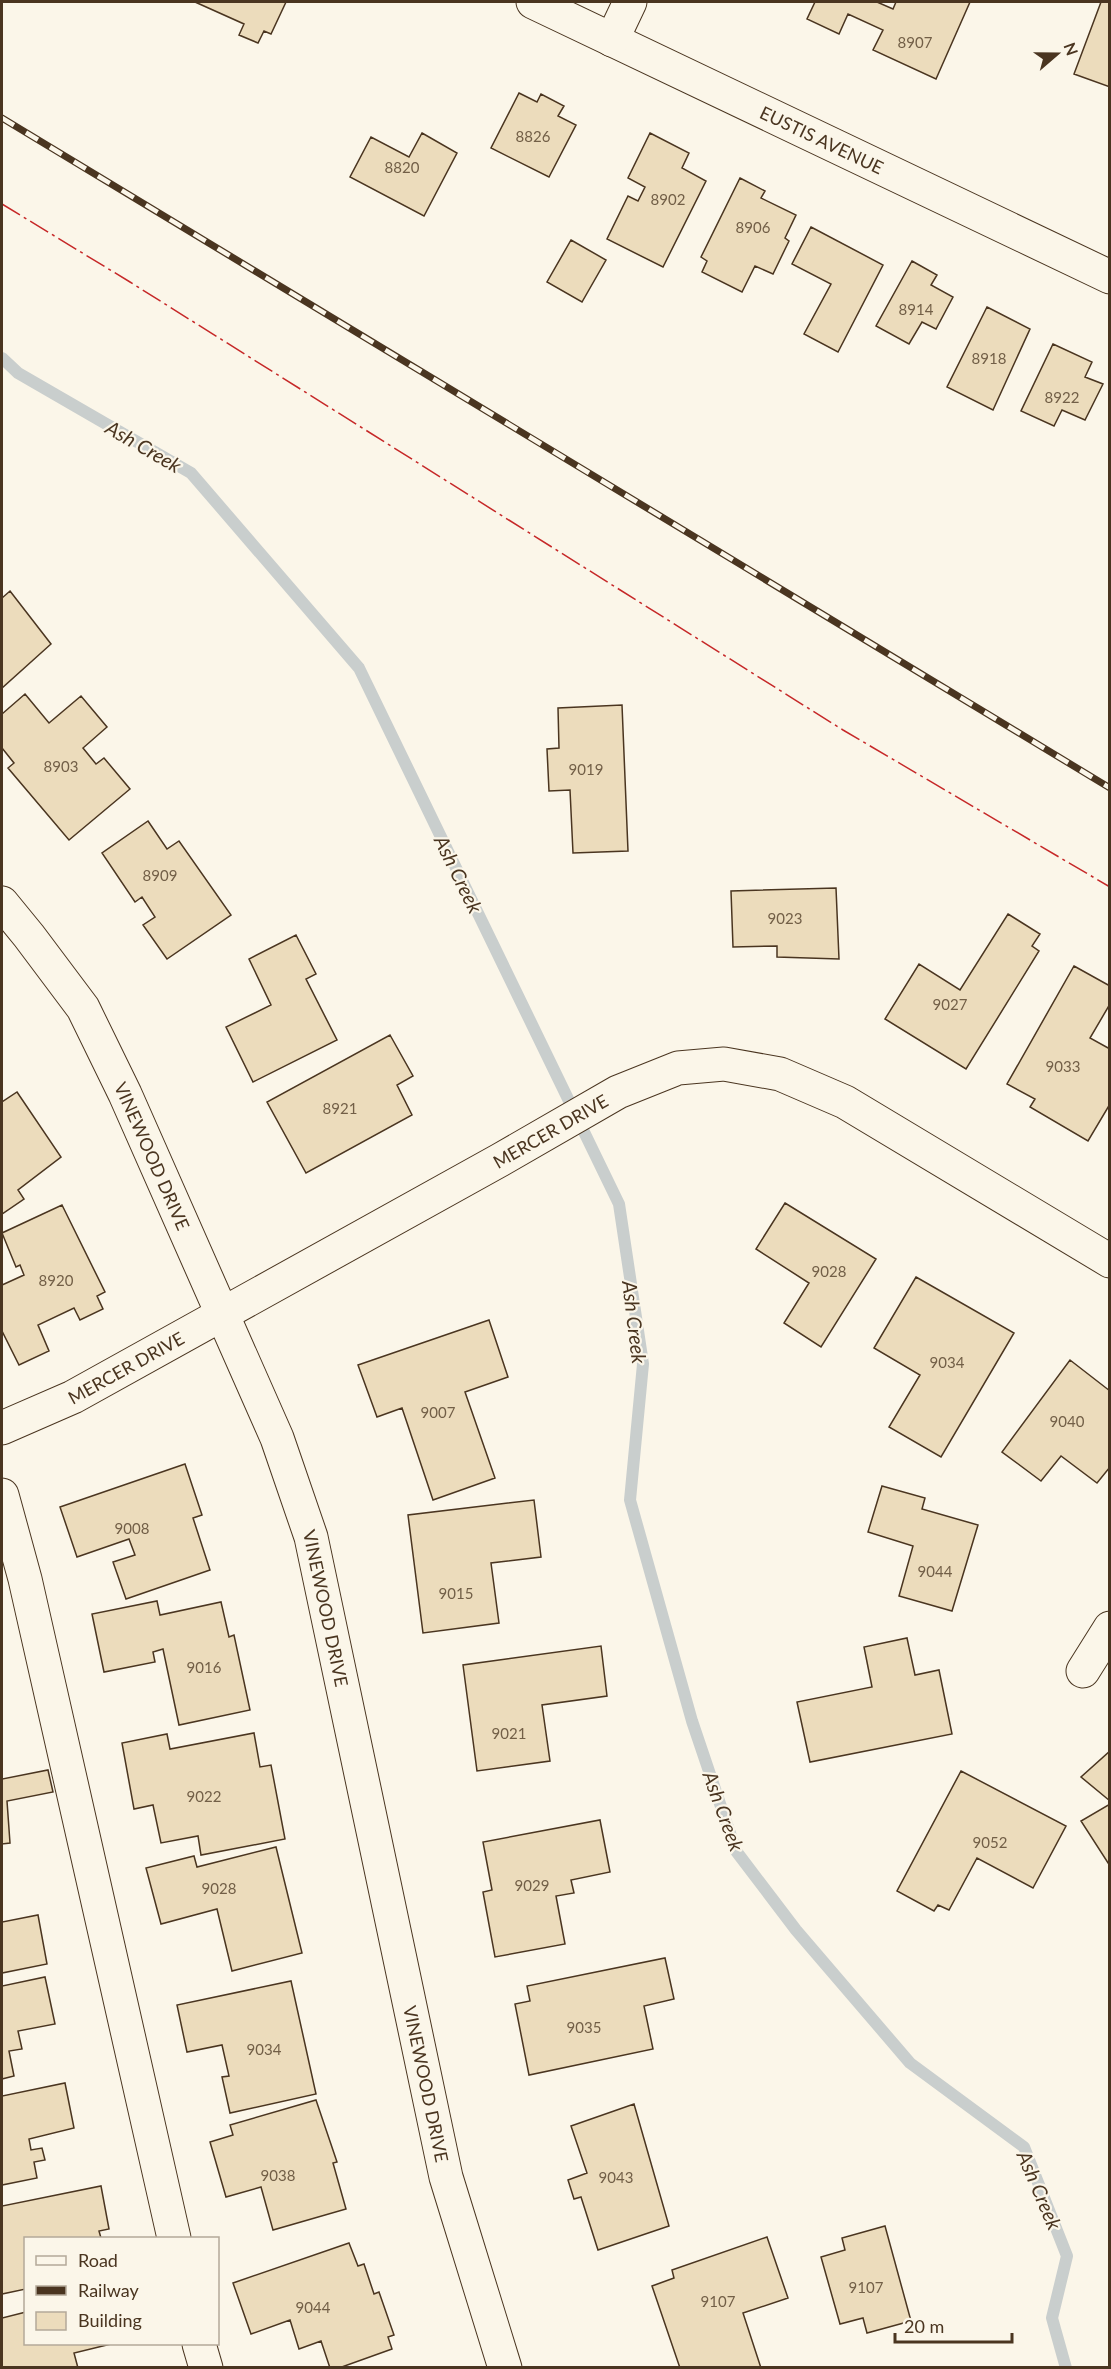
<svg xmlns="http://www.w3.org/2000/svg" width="1111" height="2369" viewBox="0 0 1111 2369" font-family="Lato,sans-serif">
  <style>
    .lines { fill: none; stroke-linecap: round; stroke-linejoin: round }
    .stream { stroke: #c9cecd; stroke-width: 12 }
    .building { fill: #ecdcbc; stroke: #4a3520; stroke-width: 1.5 }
    .minor-casing { stroke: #4a3520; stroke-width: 35 }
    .minor { stroke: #fbf6e9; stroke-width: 33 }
    .rail-casing { stroke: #4a3520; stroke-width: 7 }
    .rail { stroke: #fbf6e9; stroke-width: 4.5; stroke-dasharray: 14; stroke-linecap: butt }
    .power { stroke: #c62828; stroke-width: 1.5; stroke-dasharray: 21 4.5 3 4.5; stroke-linecap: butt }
    .labels { text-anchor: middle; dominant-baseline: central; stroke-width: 4.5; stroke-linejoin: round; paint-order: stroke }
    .number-label { font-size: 15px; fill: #725f47 }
    .street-label { font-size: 18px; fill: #4a3520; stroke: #fbf6e9 }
    .water-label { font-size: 20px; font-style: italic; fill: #4a3520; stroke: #fbf6e9 }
  </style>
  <rect width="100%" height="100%" fill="#fbf6e9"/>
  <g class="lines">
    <path class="stream" d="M2,358L18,373L191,473L359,668L619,1204L643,1364L630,1500L692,1721L736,1851L796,1930L910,2063L1024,2147L1067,2256L1052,2318L1066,2368"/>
  </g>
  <path class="building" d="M195,2H286L271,34L264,31L258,43L239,35L244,24Z
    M815,2H877L893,9L896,2H970L936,79L873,50L883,30L848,14L839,34L807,19Z
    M1101,2H1110V87L1074,74Z
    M519,93L537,102L541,94L564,106L558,116L576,125L549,177L491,148Z
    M422,133L457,153L424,216L350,177L371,137L409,157Z
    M650,133L689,153L682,168L706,181L663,267L607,239L628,196L638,201L645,187L628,178Z
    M740,178L765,191L761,198L796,215L785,238L789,241L773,274L755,266L742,292L702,272L707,261L701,257Z
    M811,227L883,265L838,352L804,334L831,284L792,264Z
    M571,240L606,260L582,302L547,282Z
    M912,261L937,275L931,285L953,297L936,329L922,322L909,344L876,326Z
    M987,307L1030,329L993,410L947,387Z
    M1053,344L1092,362L1085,377L1103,384L1085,420L1062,410L1054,426L1021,411Z
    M10,591L51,644L2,688V598Z
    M25,694L49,723L81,696L107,727L83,748L96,764L104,758L130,789L69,840L8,768L14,763L2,748V714Z
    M622,705L628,851L573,853L570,790L549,791L547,749L559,748L558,708Z
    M148,821L167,849L179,841L231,915L167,959L143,925L155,917L142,897L135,902L102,853Z
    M836,888L839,959L777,957V946L733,947L731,891Z
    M1008,914L1040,934L1032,946L1039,951L966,1069L885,1019L919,964L960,990Z
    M296,935L316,974L306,979L337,1040L253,1082L226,1027L271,1005L249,959Z
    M1074,966L1110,986V1004L1090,1038L1110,1049V1104L1088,1141L1030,1107L1035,1099L1007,1084Z
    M390,1035L413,1076L397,1085L412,1115L306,1173L267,1102Z
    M17,1092L61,1157L18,1190L24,1199L2,1214V1102Z
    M785,1203L876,1259L821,1347L784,1323L809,1283L756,1249Z
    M62,1205L105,1292L97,1296L103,1309L80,1320L74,1308L38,1325L49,1351L19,1365L2,1331V1285L24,1275L20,1265L16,1267L2,1233Z
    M916,1277L1014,1333L941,1457L889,1427L920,1375L874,1348Z
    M489,1320L508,1377L465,1392L495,1478L433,1500L402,1408L377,1417L358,1365Z
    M1070,1360L1110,1391V1467L1097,1483L1061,1456L1041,1481L1002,1452Z
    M185,1464L202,1515L193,1518L210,1570L126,1599L113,1562L135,1555L129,1539L77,1557L60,1507Z
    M882,1486L925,1498L922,1509L978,1525L952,1611L899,1596L913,1546L868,1532Z
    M534,1500L541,1557L491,1563L499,1623L423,1633L408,1515Z
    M157,1601L160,1615L221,1602L229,1637L234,1635L250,1710L179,1725L163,1649L153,1652L155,1662L104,1672L92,1614Z
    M907,1638L915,1675L939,1670L952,1734L810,1762L797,1702L872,1687L864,1647Z
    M601,1646L607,1696L542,1705L550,1761L477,1771L463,1665Z
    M254,1733L260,1767L271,1765L285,1839L201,1855L198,1836L161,1843L153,1805L134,1809L122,1743L167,1734L170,1749Z
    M1110,1751V1801L1081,1777Z
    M48,1770L53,1792L7,1801L10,1843L2,1844V1779Z
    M961,1771L1066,1826L1033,1888L977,1858L949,1910L938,1905L934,1911L897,1891Z
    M1110,1804V1866L1081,1821Z
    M600,1820L610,1872L571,1880L574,1893L556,1896L565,1944L495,1957L483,1892L492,1890L483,1842Z
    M276,1847L302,1953L232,1971L217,1909L161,1924L146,1868L194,1856L197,1867Z
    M38,1915L47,1964L2,1973V1922Z
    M665,1958L674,1999L644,2006L653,2049L529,2075L515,2004L530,2001L527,1986Z
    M45,1977L55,2024L18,2031L22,2049L9,2051L14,2076L2,2079V1986Z
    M291,1981L316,2094L230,2113L222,2077L229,2076L222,2045L187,2052L177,2005Z
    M65,2083L74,2128L29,2139L31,2150L42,2148L45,2160L34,2162L37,2178L2,2185V2096Z
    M316,2100L337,2162L333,2163L346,2209L273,2230L261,2187L226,2197L210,2142L233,2135L230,2125Z
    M634,2104L669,2226L598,2250L581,2197L574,2199L568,2180L587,2173L571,2126Z
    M101,2186L109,2229L99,2231L101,2238H26V2289L2,2294V2206Z
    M885,2226L911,2321L867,2333L863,2318L840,2324L821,2257L845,2250L842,2238Z
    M767,2237L788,2298L743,2313L761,2368H680L652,2286L674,2278L672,2270Z
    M349,2243L358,2266L364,2264L374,2294L379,2292L394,2335L388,2337L392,2349L339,2368H330L321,2341L299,2349L290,2320L251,2334L233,2283Z
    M26,2312V2344H111L74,2353L78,2368H2V2318Z"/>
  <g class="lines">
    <g class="minor-casing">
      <g id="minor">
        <path id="s1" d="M533,2L1110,277"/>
        <path d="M612,40L630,2"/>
        <path id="s2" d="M2,903L29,936L83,1008L125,1094L277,1438L311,1537L446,2177L505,2368"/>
        <path id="s3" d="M2,1428L73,1397L500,1160L618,1092L678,1068L724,1064L780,1074L845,1102L1110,1261"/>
        <path d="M2,1495L25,1579L174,2238"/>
        <path d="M1083,1671L1110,1628"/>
        <path d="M199,2344L206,2368"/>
      </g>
    </g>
    <use href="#minor" class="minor"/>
    <g class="rail-casing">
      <path id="rail" d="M2,118L1110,788"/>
    </g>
    <use href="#rail" class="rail"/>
    <path class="power" d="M2,204L130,282L843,730L1110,887"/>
  </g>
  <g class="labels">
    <g class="number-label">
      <text x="915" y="42">8907</text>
      <text x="533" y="136">8826</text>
      <text x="402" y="167">8820</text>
      <text x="668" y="199">8902</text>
      <text x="753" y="227">8906</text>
      <text x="916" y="309">8914</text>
      <text x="989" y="358">8918</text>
      <text x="1062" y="397">8922</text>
      <text x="61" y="766">8903</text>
      <text x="586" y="769">9019</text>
      <text x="160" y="875">8909</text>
      <text x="785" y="918">9023</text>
      <text x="950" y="1004">9027</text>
      <text x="1063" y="1066">9033</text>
      <text x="340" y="1108">8921</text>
      <text x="829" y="1271">9028</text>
      <text x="56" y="1280">8920</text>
      <text x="947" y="1362">9034</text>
      <text x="438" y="1412">9007</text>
      <text x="1067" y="1421">9040</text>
      <text x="132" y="1528">9008</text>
      <text x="935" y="1571">9044</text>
      <text x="456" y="1593">9015</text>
      <text x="204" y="1667">9016</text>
      <text x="509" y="1733">9021</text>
      <text x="204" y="1796">9022</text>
      <text x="990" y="1842">9052</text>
      <text x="532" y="1885">9029</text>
      <text x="219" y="1888">9028</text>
      <text x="584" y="2027">9035</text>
      <text x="264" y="2049">9034</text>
      <text x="278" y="2175">9038</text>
      <text x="616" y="2177">9043</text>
      <text x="866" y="2287">9107</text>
      <text x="718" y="2301">9107</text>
      <text x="313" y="2307">9044</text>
    </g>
    <g class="street-label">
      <text stroke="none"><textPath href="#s1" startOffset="320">EUSTIS AVENUE</textPath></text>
      <text stroke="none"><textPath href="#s3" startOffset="624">MERCER DRIVE</textPath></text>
      <text stroke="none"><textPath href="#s2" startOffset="296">VINEWOOD DRIVE</textPath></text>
      <text stroke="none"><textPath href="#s3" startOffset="138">MERCER DRIVE</textPath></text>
      <text stroke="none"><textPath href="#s2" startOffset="782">VINEWOOD DRIVE</textPath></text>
      <text stroke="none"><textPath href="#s2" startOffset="1268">VINEWOOD DRIVE</textPath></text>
    </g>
    <g class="water-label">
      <text transform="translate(144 446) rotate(30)">Ash Creek</text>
      <text transform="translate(459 874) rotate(64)">Ash Creek</text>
      <text transform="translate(635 1322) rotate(83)">Ash Creek</text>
      <text transform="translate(724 1811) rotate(70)">Ash Creek</text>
      <text transform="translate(1040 2190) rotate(67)">Ash Creek</text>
    </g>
  </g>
  <rect width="1111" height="2369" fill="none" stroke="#4a3520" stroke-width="6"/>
  <rect x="24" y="2237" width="195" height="108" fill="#fbf6e9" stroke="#b4a999" stroke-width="1.5"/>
  <rect x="36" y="2256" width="30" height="9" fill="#fbf6e9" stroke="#b4a999" stroke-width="1.5"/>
  <text x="78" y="2267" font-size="18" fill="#4a3520">Road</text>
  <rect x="36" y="2286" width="30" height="9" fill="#4a3520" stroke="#b4a999" stroke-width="1.5"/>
  <text x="78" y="2297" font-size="18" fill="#4a3520">Railway</text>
  <rect x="36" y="2312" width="30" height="18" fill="#ecdcbc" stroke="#b4a999" stroke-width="1.5"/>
  <text x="78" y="2327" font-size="18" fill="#4a3520">Building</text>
  <g transform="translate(1057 54) rotate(70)" stroke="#fbf6e9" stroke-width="4.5" paint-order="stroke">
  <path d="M0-4.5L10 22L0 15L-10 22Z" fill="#4a3520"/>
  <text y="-9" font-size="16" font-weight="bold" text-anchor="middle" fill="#4a3520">N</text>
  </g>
  <path d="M895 2333v9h117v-9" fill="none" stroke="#4a3520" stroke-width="3"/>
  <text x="904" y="2333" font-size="18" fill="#4a3520" stroke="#fbf6e9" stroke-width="4.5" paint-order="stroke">20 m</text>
</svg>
